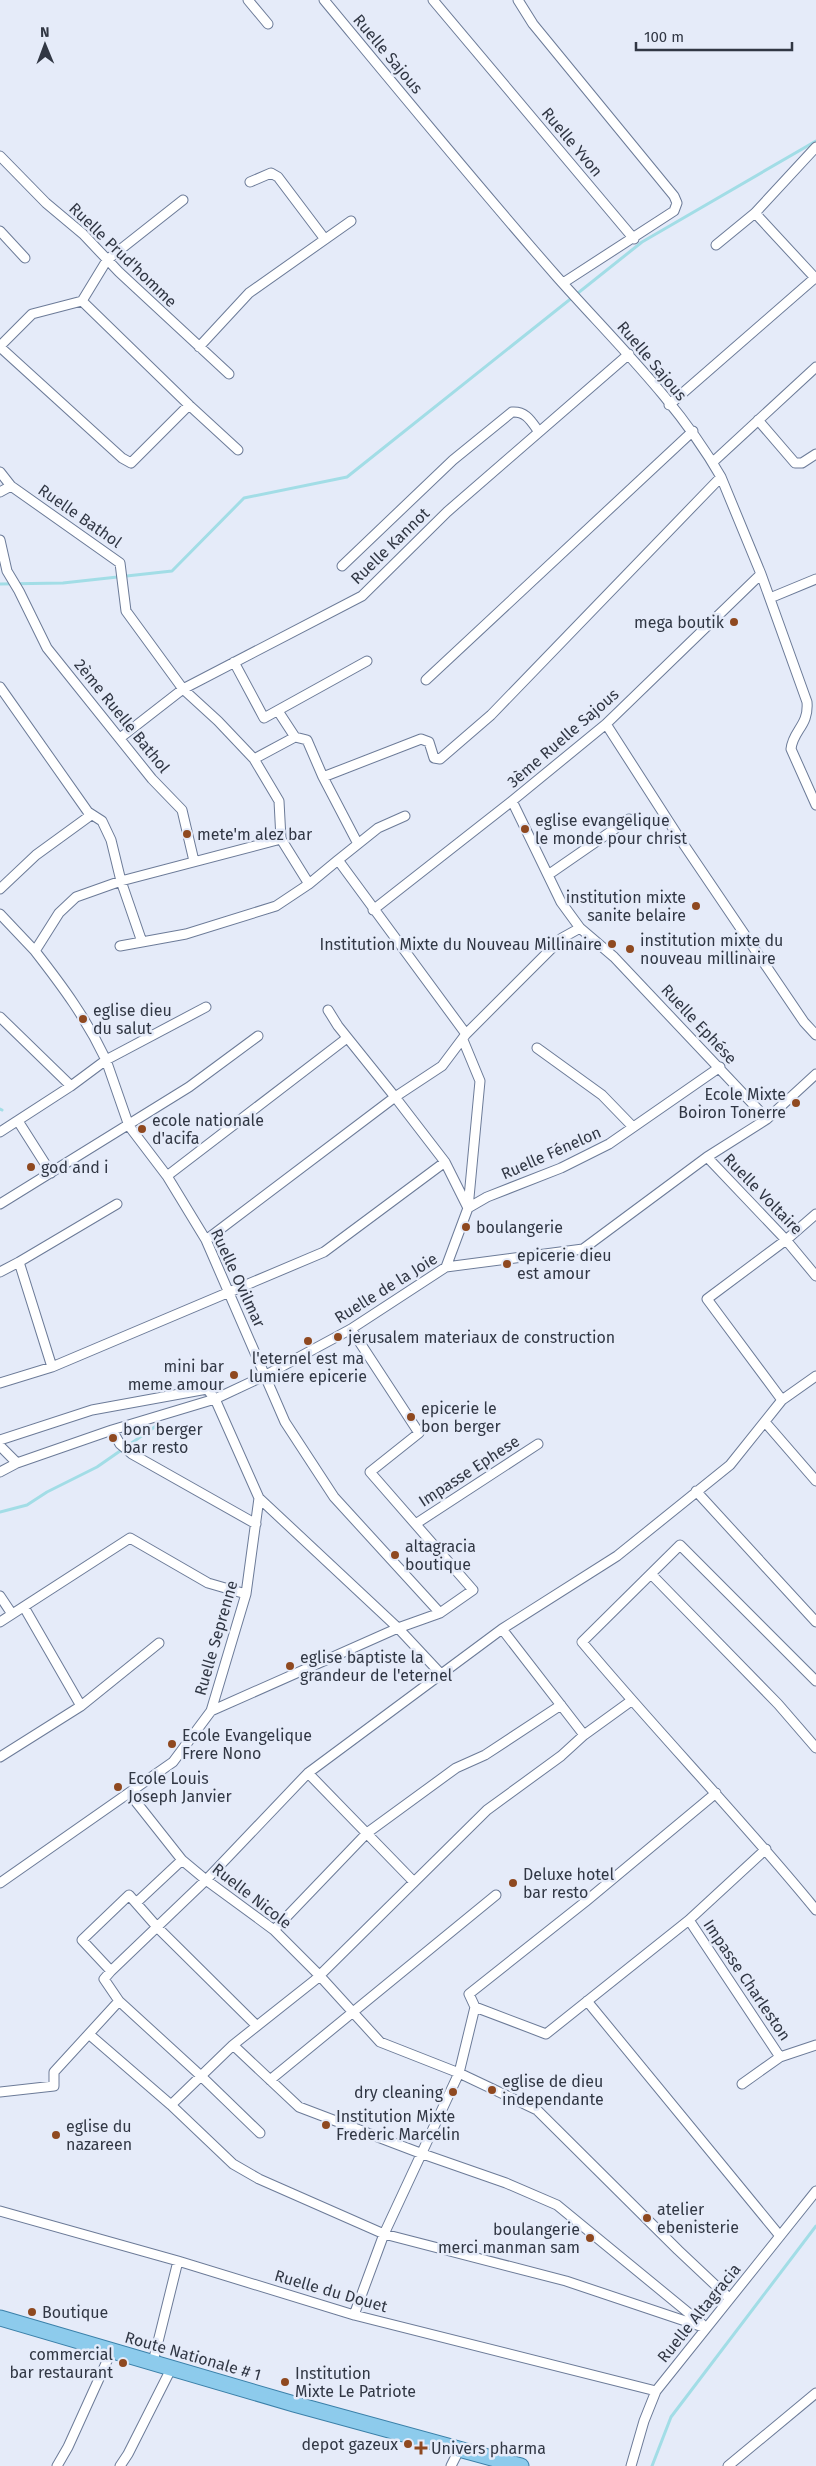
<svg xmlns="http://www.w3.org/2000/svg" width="816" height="2466" viewBox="0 0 816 2466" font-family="'Fira Sans',sans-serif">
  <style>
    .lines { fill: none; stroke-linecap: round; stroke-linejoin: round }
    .stream { stroke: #a2dde6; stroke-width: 3 }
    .street-casing { stroke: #6c7b98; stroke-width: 11 }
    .primary-casing { stroke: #3b80a9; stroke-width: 17 }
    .street { stroke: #fff; stroke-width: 9 }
    .primary { stroke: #8dcbec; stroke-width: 15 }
    .poi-dot { fill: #8f4920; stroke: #e5ebf9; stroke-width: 2 }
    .labels { text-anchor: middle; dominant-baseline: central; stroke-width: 5; stroke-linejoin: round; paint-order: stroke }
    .street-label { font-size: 16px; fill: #313744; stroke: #e5ebf9 }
    .poi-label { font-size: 16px; fill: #313744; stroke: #e5ebf9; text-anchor: start }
  </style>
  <rect width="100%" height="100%" fill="#e5ebf9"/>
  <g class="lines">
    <path class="stream" d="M0,584L63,583L172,571L244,498L347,477L642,242L816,141
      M0,1109L2,1110
      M0,1512L27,1505L47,1492L97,1467L156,1426L170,1434
      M652,2466L671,2417L816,2226"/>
    <g class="street-casing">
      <path id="street" d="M248,0L268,24
        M324,0C401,93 478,187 558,278C615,342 678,402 721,477L761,574L807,702C809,726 793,730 791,749L816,805
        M433,0L634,239
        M518,0L533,24L674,196L677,203L674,211L563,283
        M0,156L46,203L83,234L119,272L229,374
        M250,182L271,173L278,177L324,238
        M183,200L107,260L82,301L189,405L238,450
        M755,213L816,279
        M0,231L25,258
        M716,245L755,213L816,147
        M0,346L32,314L82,301
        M0,347L122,458L131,463L189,405
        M199,347L249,293L351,221
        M669,405L816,277
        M758,420L795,463H802L816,454
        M713,462L816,367
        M0,472L11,486L120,563L126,611L183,689L218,721L254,759L279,801L281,839L309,884L338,860L466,1034
        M0,492L11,486
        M0,540L7,571L19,591L47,648L152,779L182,810L194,861
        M342,566L453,460L512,412C526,411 531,421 539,432
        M770,598L816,579
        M234,662L264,718L367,661
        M426,680L693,431
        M0,687L88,812L102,821L111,840L121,881L142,942
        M278,711L295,737L307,740L323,777
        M606,724L678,836L804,1022L816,1035
        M120,738L183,689L362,596L447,512L629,354
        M254,759L295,737
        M512,801L561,902L580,928L614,957L767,1119
        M358,844L378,828L405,816
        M338,860L358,844L323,777L421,739L429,742L434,758L440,759L491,715L721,477
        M548,875L629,819
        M0,889L36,855L91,815
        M373,910L512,801L606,724L761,574
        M0,914L35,951
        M120,946L186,934L276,906L309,884
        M206,1007L106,1060C86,1018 63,987 35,951L59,913L76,897L121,881L281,839
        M0,1017L71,1086L106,1060L129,1126L167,1176L206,1240L285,1422L334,1497L440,1613
        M463,1040L480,1081L468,1208
        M537,1048L602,1095L633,1127
        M18,1121L51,1173
        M0,1132L71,1086
        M707,1157L786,1240L816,1276
        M167,1176L347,1038
        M0,1204L189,1087L258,1036
        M468,1208L445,1162L395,1097L442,1066L466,1034L562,938L580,928
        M206,1240L395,1097L338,1026L328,1010
        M19,1262L117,1204
        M446,1267L468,1208L487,1197L561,1168L609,1144L720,1067
        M0,1272L19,1262L52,1367
        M0,1383L52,1367L324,1252L445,1162
        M782,1400L816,1376
        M765,1422L816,1481
        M112,1430L120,1444L132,1454L256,1524
        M0,1440L92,1410L207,1389L215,1399L259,1498L246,1594L211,1711L173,1762L0,1883
        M0,1446L17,1463
        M0,1472L17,1463L112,1430L215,1399L266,1375L351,1329L446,1267L583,1249L707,1157L767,1119L816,1074
        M696,1491L816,1622
        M259,1498L398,1628L441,1674
        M417,1523L538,1444
        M651,1574L778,1704L816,1748
        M0,1596L12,1614
        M24,1607L81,1706
        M0,1622L130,1538L208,1583L246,1594
        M502,1629L584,1735
        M816,1681L680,1545L582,1642C658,1733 741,1818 816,1910
        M211,1711L398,1628L440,1613L473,1590L370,1472L419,1433L351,1329
        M0,1757L81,1706L159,1643
        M308,1773L414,1882
        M129,1793L182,1860L206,1880L274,1930L319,1975L380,2042L459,2073L537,2110L678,2250L729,2298
        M136,1903L182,1860
        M689,1920L780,2057
        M274,1930L367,1833L456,1768L485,1755L561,1705
        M111,1971L206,1880L308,1773L502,1629L617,1556L730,1465L782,1400L707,1299L786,1240L816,1214
        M119,2001L201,2076L260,2133
        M587,2001L780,2236
        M475,2007L546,2034L689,1920L766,1849
        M90,2035L171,2105L233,2164L259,2179L384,2234L566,2281L706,2328
        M233,2045L299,2107L420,2153L506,2183L557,2205L702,2324
        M270,2080L496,1895
        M742,2084L780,2057L816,2045
        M0,2092L54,2086V2072L119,2001L104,1979L111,1971L82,1940L129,1895L158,1928L257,2026
        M171,2105L233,2045L315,1980L487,1810L561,1756L584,1735L631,1701
        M0,2211L178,2261L354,2315L656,2391
        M354,2315L384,2234L459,2073L475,2007L469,1994L585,1902L716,1793
        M153,2362L178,2261
        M57,2466L68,2447L112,2350
        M120,2466L128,2454L172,2367
        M451,2466L460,2448
        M631,2466L644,2421L656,2391L816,2191
        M728,2466L816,2393"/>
    </g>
    <g class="primary-casing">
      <path id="primary" d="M0,2318L294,2404L521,2466"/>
    </g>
    <use href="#street" class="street"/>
    <use href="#primary" class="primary"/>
  </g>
  <g class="poi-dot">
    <circle cx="734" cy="622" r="5"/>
    <circle cx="525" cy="829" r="5"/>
    <circle cx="187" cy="834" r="5"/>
    <circle cx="696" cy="906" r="5"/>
    <circle cx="612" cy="944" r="5"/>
    <circle cx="630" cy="949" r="5"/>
    <circle cx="83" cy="1019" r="5"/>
    <circle cx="796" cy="1103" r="5"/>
    <circle cx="142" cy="1129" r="5"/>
    <circle cx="31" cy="1167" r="5"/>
    <circle cx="466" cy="1227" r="5"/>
    <circle cx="507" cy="1264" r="5"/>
    <circle cx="338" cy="1337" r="5"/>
    <circle cx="308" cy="1341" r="5"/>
    <circle cx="234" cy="1375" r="5"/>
    <circle cx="411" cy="1417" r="5"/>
    <circle cx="113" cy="1438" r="5"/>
    <circle cx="395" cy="1555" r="5"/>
    <circle cx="290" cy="1666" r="5"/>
    <circle cx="172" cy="1744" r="5"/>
    <circle cx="118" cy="1787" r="5"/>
    <circle cx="513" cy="1883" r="5"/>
    <circle cx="492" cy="2090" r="5"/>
    <circle cx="453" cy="2092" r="5"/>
    <circle cx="326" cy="2125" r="5"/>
    <circle cx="56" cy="2135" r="5"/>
    <circle cx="647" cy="2218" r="5"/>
    <circle cx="590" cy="2238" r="5"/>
    <circle cx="32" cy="2312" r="5"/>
    <circle cx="123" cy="2363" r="5"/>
    <circle cx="285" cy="2382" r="5"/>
    <circle cx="408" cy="2444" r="5"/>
    <path d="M418.5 2440.5h5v5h5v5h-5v5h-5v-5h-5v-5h5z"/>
  </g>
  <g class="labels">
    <g class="street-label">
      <text transform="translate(388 54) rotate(50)">Ruelle Sajous</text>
      <text transform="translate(572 142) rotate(50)">Ruelle Yvon</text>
      <text transform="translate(123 255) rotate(44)">Ruelle Prud'homme</text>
      <text transform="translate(652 361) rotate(50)">Ruelle Sajous</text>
      <text transform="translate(80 516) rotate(35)">Ruelle Bathol</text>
      <text transform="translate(390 546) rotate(-44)">Ruelle Kannot</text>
      <text transform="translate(122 716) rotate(51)">2ème Ruelle Bathol</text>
      <text transform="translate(563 738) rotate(-41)">3ème Ruelle Sajous</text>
      <text transform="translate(699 1024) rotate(47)">Ruelle Ephése</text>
      <text transform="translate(551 1153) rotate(-24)">Ruelle Fénelon</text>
      <text transform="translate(763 1194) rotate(46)">Ruelle Voltaire</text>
      <text transform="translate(238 1278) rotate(65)">Ruelle Ovilmar</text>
      <text transform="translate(386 1288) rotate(-32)">Ruelle de la Joie</text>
      <text transform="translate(469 1471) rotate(-33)">Impasse Ephese</text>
      <text transform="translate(216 1638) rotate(-74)">Ruelle Seprenne</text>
      <text transform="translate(252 1896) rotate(38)">Ruelle Nicole</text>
      <text transform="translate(747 1980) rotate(56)">Impasse Charleston</text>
      <text transform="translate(331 2291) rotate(16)">Ruelle du Douet</text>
      <text transform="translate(699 2313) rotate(-51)">Ruelle Altagracia</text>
      <text transform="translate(193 2356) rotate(16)">Route Nationale # 1</text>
    </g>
    <g class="poi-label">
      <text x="724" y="622" text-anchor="end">mega boutik</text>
      <text x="535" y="820">eglise evangelique<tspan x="535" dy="18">le monde pour christ</tspan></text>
      <text x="197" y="834">mete'm alez bar</text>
      <text x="686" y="897" text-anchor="end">institution mixte<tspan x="686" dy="18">sanite belaire</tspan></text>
      <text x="640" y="940">institution mixte du<tspan x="640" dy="18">nouveau millinaire</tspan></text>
      <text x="602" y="944" text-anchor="end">Institution Mixte du Nouveau Millinaire</text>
      <text x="93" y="1010">eglise dieu<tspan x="93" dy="18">du salut</tspan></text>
      <text x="786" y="1094" text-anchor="end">Ecole Mixte<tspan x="786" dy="18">Boiron Tonerre</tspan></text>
      <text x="152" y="1120">ecole nationale<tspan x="152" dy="18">d'acifa</tspan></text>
      <text x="41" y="1167">god and i</text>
      <text x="476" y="1227">boulangerie</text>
      <text x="517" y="1255">epicerie dieu<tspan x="517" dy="18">est amour</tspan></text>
      <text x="348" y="1337">jerusalem materiaux de construction</text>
      <text x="308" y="1358" text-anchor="middle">l'eternel est ma<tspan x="308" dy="18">lumiere epicerie</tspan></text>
      <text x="224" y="1366" text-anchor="end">mini bar<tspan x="224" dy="18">meme amour</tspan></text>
      <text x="421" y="1408">epicerie le<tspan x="421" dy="18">bon berger</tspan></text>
      <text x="123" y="1429">bon berger<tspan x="123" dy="18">bar resto</tspan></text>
      <text x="405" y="1546">altagracia<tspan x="405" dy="18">boutique</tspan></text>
      <text x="300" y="1657">eglise baptiste la<tspan x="300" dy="18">grandeur de l'eternel</tspan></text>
      <text x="182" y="1735">Ecole Evangelique<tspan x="182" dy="18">Frere Nono</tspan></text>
      <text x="128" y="1778">Ecole Louis<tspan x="128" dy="18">Joseph Janvier</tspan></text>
      <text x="523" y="1874">Deluxe hotel<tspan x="523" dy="18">bar resto</tspan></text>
      <text x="502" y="2081">eglise de dieu<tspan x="502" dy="18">independante</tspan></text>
      <text x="443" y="2092" text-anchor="end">dry cleaning</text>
      <text x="336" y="2116">Institution Mixte<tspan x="336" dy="18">Frederic Marcelin</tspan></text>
      <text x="66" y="2126">eglise du<tspan x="66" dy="18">nazareen</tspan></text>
      <text x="657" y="2209">atelier<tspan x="657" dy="18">ebenisterie</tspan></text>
      <text x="580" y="2229" text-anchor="end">boulangerie<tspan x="580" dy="18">merci manman sam</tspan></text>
      <text x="42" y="2312">Boutique</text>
      <text x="113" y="2354" text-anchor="end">commercial<tspan x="113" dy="18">bar restaurant</tspan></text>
      <text x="295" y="2373">Institution<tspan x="295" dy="18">Mixte Le Patriote</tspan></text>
      <text x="398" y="2444" text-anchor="end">depot gazeux</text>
      <text x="431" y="2448">Univers pharma</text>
    </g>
  </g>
  <g transform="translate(45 45) rotate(359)" stroke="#e5ebf9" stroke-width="4" paint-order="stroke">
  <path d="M0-4L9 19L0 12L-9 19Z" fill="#313744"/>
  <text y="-8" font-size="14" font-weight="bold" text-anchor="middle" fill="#313744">N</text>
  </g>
  <path d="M636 42v8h156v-8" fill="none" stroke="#313744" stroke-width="2.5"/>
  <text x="644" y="42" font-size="15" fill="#313744" stroke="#e5ebf9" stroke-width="4" paint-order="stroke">100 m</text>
</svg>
